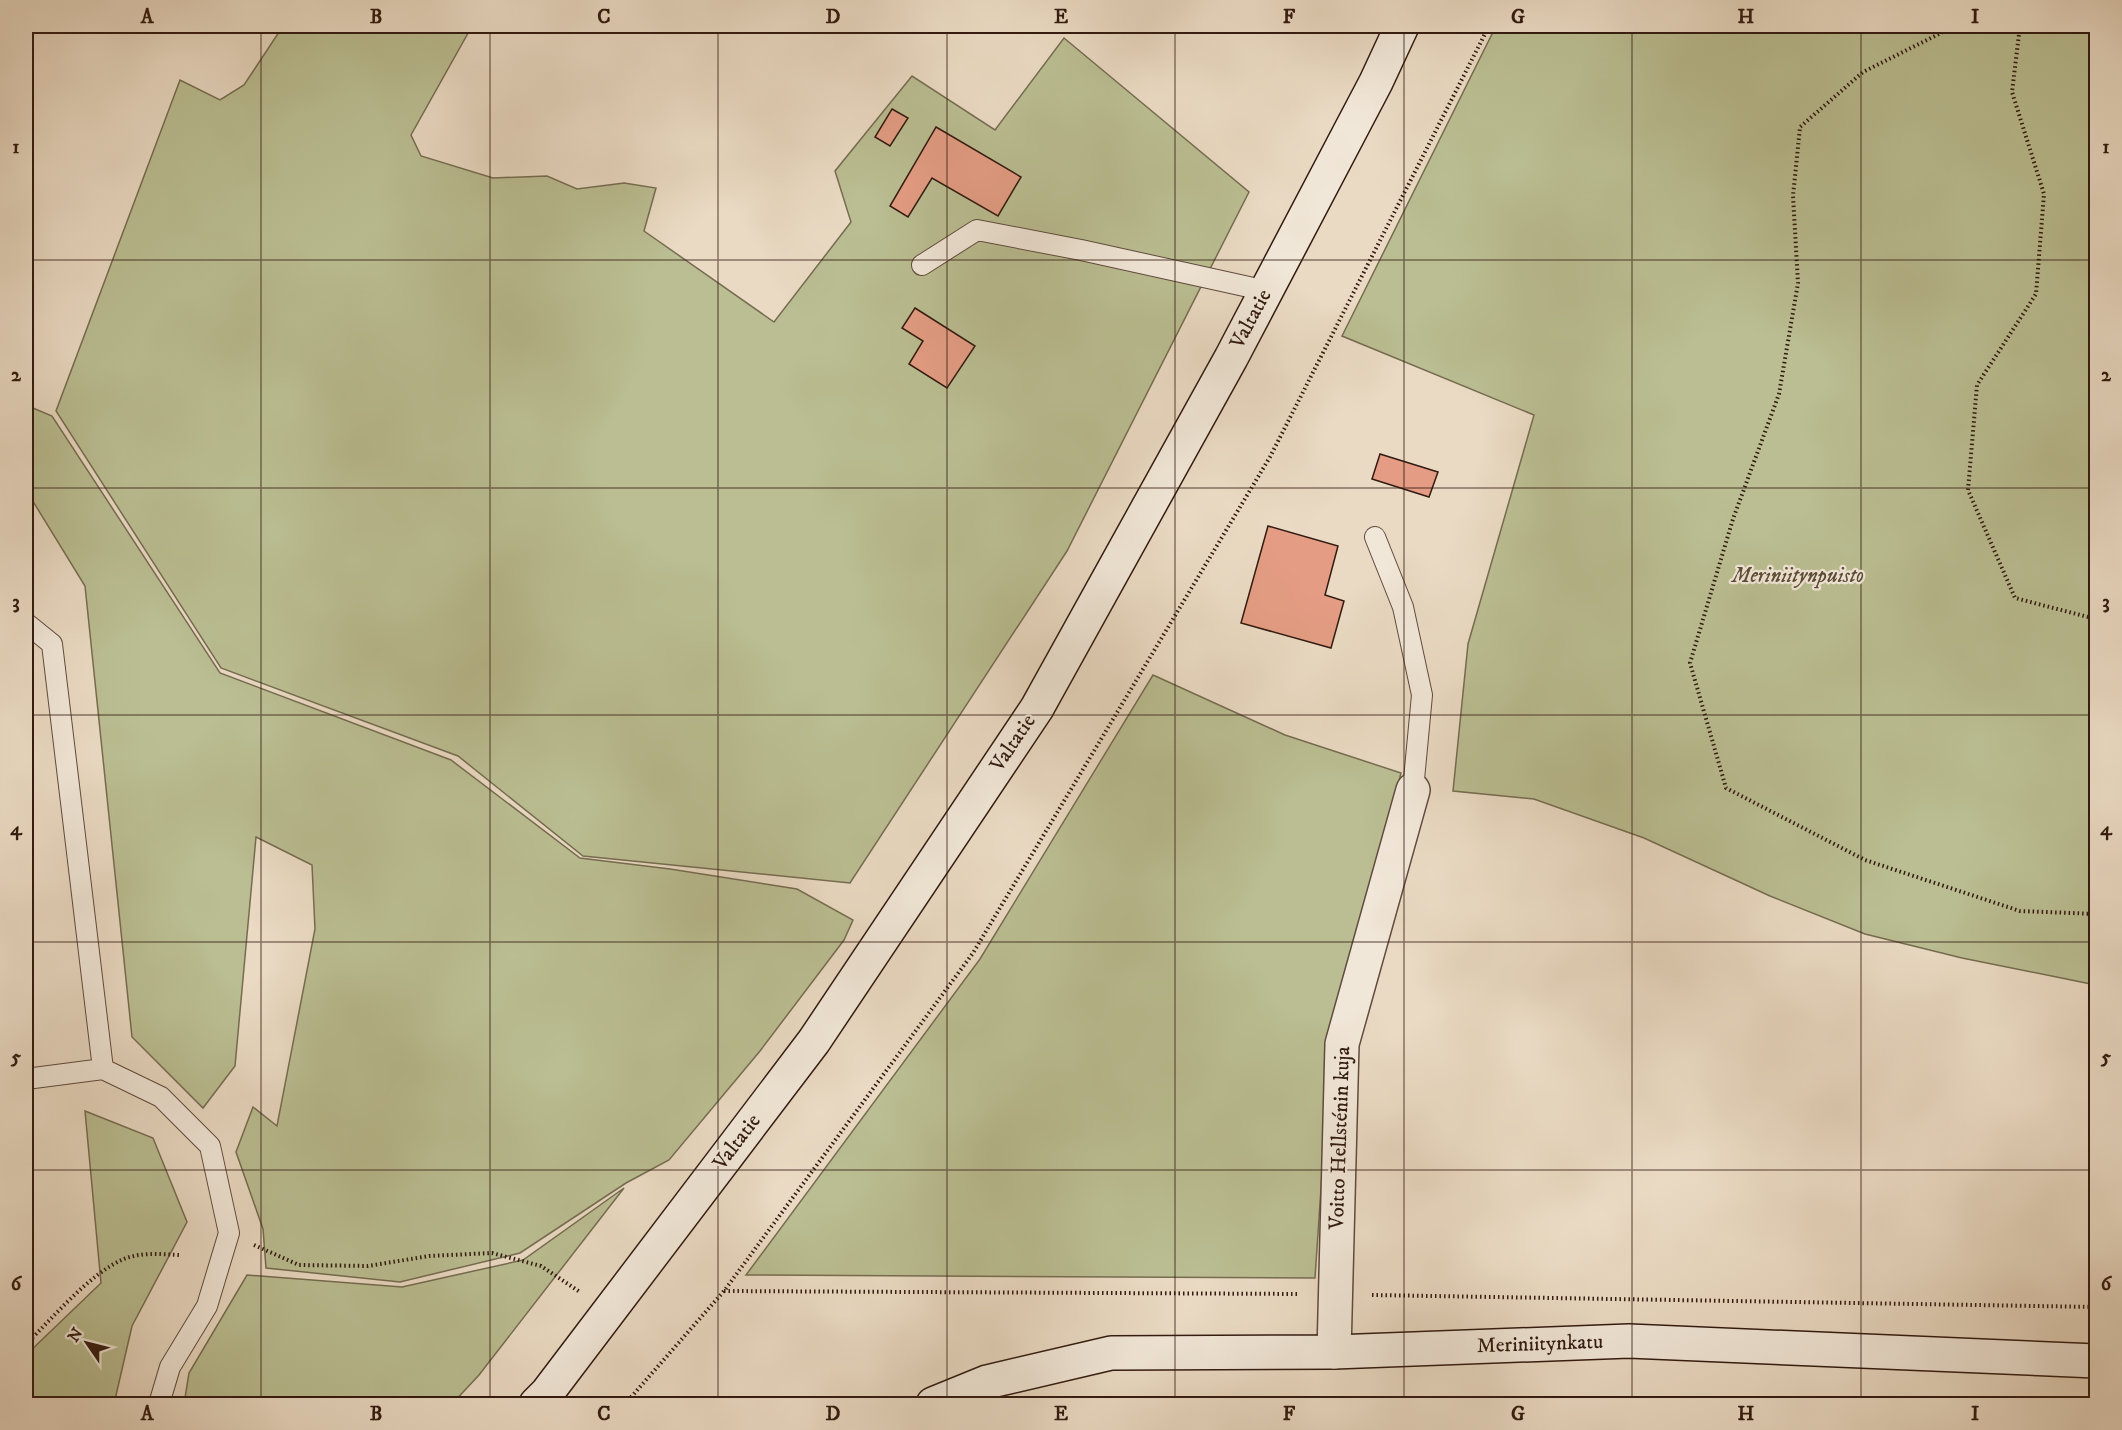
<svg xmlns="http://www.w3.org/2000/svg" width="2122" height="1430" viewBox="0 0 2122 1430" font-family="'IM FELL DW Pica',serif">
  <style>
    .green { fill: #babe92; stroke: #766c51; stroke-width: 1.5 }
    .building { fill: #e49d84; stroke: #321a10; stroke-width: 1.5 }
    .lines { fill: none; stroke-linecap: round; stroke-linejoin: round }
    .service-casing { stroke: #604a3d; stroke-width: 22 }
    .minor-casing { stroke: #604a3d; stroke-width: 36 }
    .secondary-casing { stroke: #321a10; stroke-width: 36 }
    .path { stroke: #321a10; stroke-width: 4; stroke-dasharray: 1.5 3; stroke-linecap: butt }
    .service { stroke: #f1e7d8; stroke-width: 20 }
    .minor { stroke: #f1e7d8; stroke-width: 33 }
    .secondary { stroke: #f1e7d8; stroke-width: 33 }
    .grid { fill: none; stroke: #321a10; stroke-width: 1.5; stroke-opacity: 0.55 }
    .labels { text-anchor: middle; dominant-baseline: central; stroke-width: 4.5; stroke-linejoin: round; paint-order: stroke }
    .street-label { font-size: 21px; fill: #321a10; stroke: #f1e7d8 }
    .park-label { font-size: 21px; font-style: italic; fill: #5b4b37; stroke: #f1e7d8 }
    .neatline { fill: none; stroke: #321a10; stroke-width: 2 }
    .grid-label { font-size: 20px; text-anchor: middle; font-weight: bold; fill: #321a10 }
  </style>
  <rect width="100%" height="100%" fill="#eadac3"/>
  <filter id="stains"><feTurbulence type="fractalNoise" baseFrequency=".00333" numOctaves="4"/><feColorMatrix values="0 0 0 0 .2 0 0 0 0 .09 0 0 0 0 .02 0 0 0 .5 -.17"/></filter>
  <radialGradient id="worn" r=".72"><stop offset=".6" stop-color="#630" stop-opacity="0"/><stop offset="1" stop-color="#630" stop-opacity=".3"/></radialGradient>
  <path class="green" d="M283,26H472L411,135L421,156L493,178L547,176L577,189L624,183L656,188L644,231L774,322L851,222L835,171L912,76L995,130L1064,38L1249,192L1067,551L850,883L583,856L458,756L221,668L56,411L180,80L220,100L244,85Z
    M1496,26H2096V985L1962,958L1865,934L1770,896L1644,838L1534,799L1453,791L1468,644L1534,415L1342,336Z
    M26,405L52,416L220,673L451,760L580,858L670,869L797,889L853,920L844,940L760,1051L669,1160L626,1183L520,1253L400,1282L266,1268L263,1229L236,1152L253,1107L277,1126L315,929L312,865L256,837L235,1066L203,1108L132,1037L85,586L26,490Z
    M1153,675L1285,735L1401,773L1330,1055L1315,1278L746,1275L980,959Z
    M85,1111L153,1138L187,1222L132,1326L114,1404H26V1355L101,1283Z
    M624,1188L479,1375L452,1404H184L189,1373L247,1275L402,1287L523,1260Z"/>
  <path class="building" d="M892,109L908,118L890,146L875,137Z
    M936,127L1021,177L998,216L932,178L908,217L890,206Z
    M915,308L975,346L947,388L909,364L923,341L902,328Z
    M1380,454L1438,472L1429,497L1372,479Z
    M1268,526L1338,546L1325,595L1344,601L1331,648L1241,623Z"/>
  <g class="lines">
    <g class="service-casing">
      <path id="service" d="M922,265L977,230L1081,250L1267,291
        M1375,537L1403,607L1422,695L1413,790
        M26,623L52,644L103,1069
        M26,1079L103,1069L161,1097L210,1146L229,1233L207,1306L170,1367L159,1404"/>
    </g>
    <g class="minor-casing">
      <path id="minor" d="M1334,1352L1342,1044L1413,790"/>
    </g>
    <g class="secondary-casing">
      <path id="secondary" d="M536,1404L547,1393L814,1041L1037,708L1231,358L1376,82L1402,26
        M933,1404L987,1382L1111,1353L1334,1352L1629,1341L2096,1361"/>
    </g>
    <path class="path" d="M1955,26L1863,72L1800,127L1793,196L1798,283L1779,394L1733,519L1690,663L1726,788L1865,860L2020,911L2096,914
      M2020,26L2012,92L2044,194L2036,294L1977,385L1968,490L2015,598L2096,619
      M254,1245L299,1265L368,1266L429,1256L492,1253L541,1266L580,1292
      M724,1291L1299,1294
      M1372,1295L2096,1307
      M26,1344C53,1318 90,1273 124,1259C141,1252 160,1254 179,1255
      M625,1404L724,1291L973,953L1270,457L1489,26"/>
    <use href="#service" class="service"/>
    <use href="#minor" class="minor"/>
    <use href="#secondary" class="secondary"/>
  </g>
  <path class="grid" d="M261,26V1404M490,26V1404M718,26V1404M947,26V1404M1175,26V1404M1404,26V1404M1632,26V1404M1861,26V1404M26,260H2096M26,488H2096M26,715H2096M26,942H2096M26,1170H2096"/>
  <g class="labels">
    <g class="street-label">
      <text transform="translate(1251 319) rotate(-62)">Valtatie</text>
      <text transform="translate(1013 743) rotate(-56)">Valtatie</text>
      <text transform="translate(1340 1138) rotate(-88)">Voitto Hellsténin kuja</text>
      <text transform="translate(737 1142) rotate(-53)">Valtatie</text>
      <text transform="translate(1540 1344) rotate(-2)">Meriniitynkatu</text>
    </g>
    <g class="park-label">
      <text x="1798" y="576">Meriniitynpuisto</text>
    </g>
  </g>
  <rect width="2122" height="1430" fill="none" stroke="#eadac3" stroke-width="66"/>
  <g transform="translate(87 1343) rotate(305)" stroke="#f1e7d8" stroke-width="4.5" paint-order="stroke">
  <path d="M0-4.5L10 22L0 15L-10 22Z" fill="#321a10"/>
  <text y="-9" font-size="16" font-weight="bold" text-anchor="middle" fill="#321a10">N</text>
  </g>
  <rect x="33" y="33" width="2056" height="1364" class="neatline"/>
  <g class="grid-label">
    <text x="147" y="23">A</text>
    <text x="376" y="23">B</text>
    <text x="604" y="23">C</text>
    <text x="833" y="23">D</text>
    <text x="1061" y="23">E</text>
    <text x="1289" y="23">F</text>
    <text x="1518" y="23">G</text>
    <text x="1746" y="23">H</text>
    <text x="1975" y="23">I</text>
    <text x="16" y="153">1</text>
    <text x="2106" y="153">1</text>
    <text x="16" y="381">2</text>
    <text x="2106" y="381">2</text>
    <text x="16" y="608">3</text>
    <text x="2106" y="608">3</text>
    <text x="16" y="835">4</text>
    <text x="2106" y="835">4</text>
    <text x="16" y="1063">5</text>
    <text x="2106" y="1063">5</text>
    <text x="16" y="1290">6</text>
    <text x="2106" y="1290">6</text>
    <text x="147" y="1420">A</text>
    <text x="376" y="1420">B</text>
    <text x="604" y="1420">C</text>
    <text x="833" y="1420">D</text>
    <text x="1061" y="1420">E</text>
    <text x="1289" y="1420">F</text>
    <text x="1518" y="1420">G</text>
    <text x="1746" y="1420">H</text>
    <text x="1975" y="1420">I</text>
  </g>
  <rect width="100%" height="100%" filter="url(#stains)"/>
  <rect width="100%" height="100%" fill="url(#worn)"/>
</svg>
